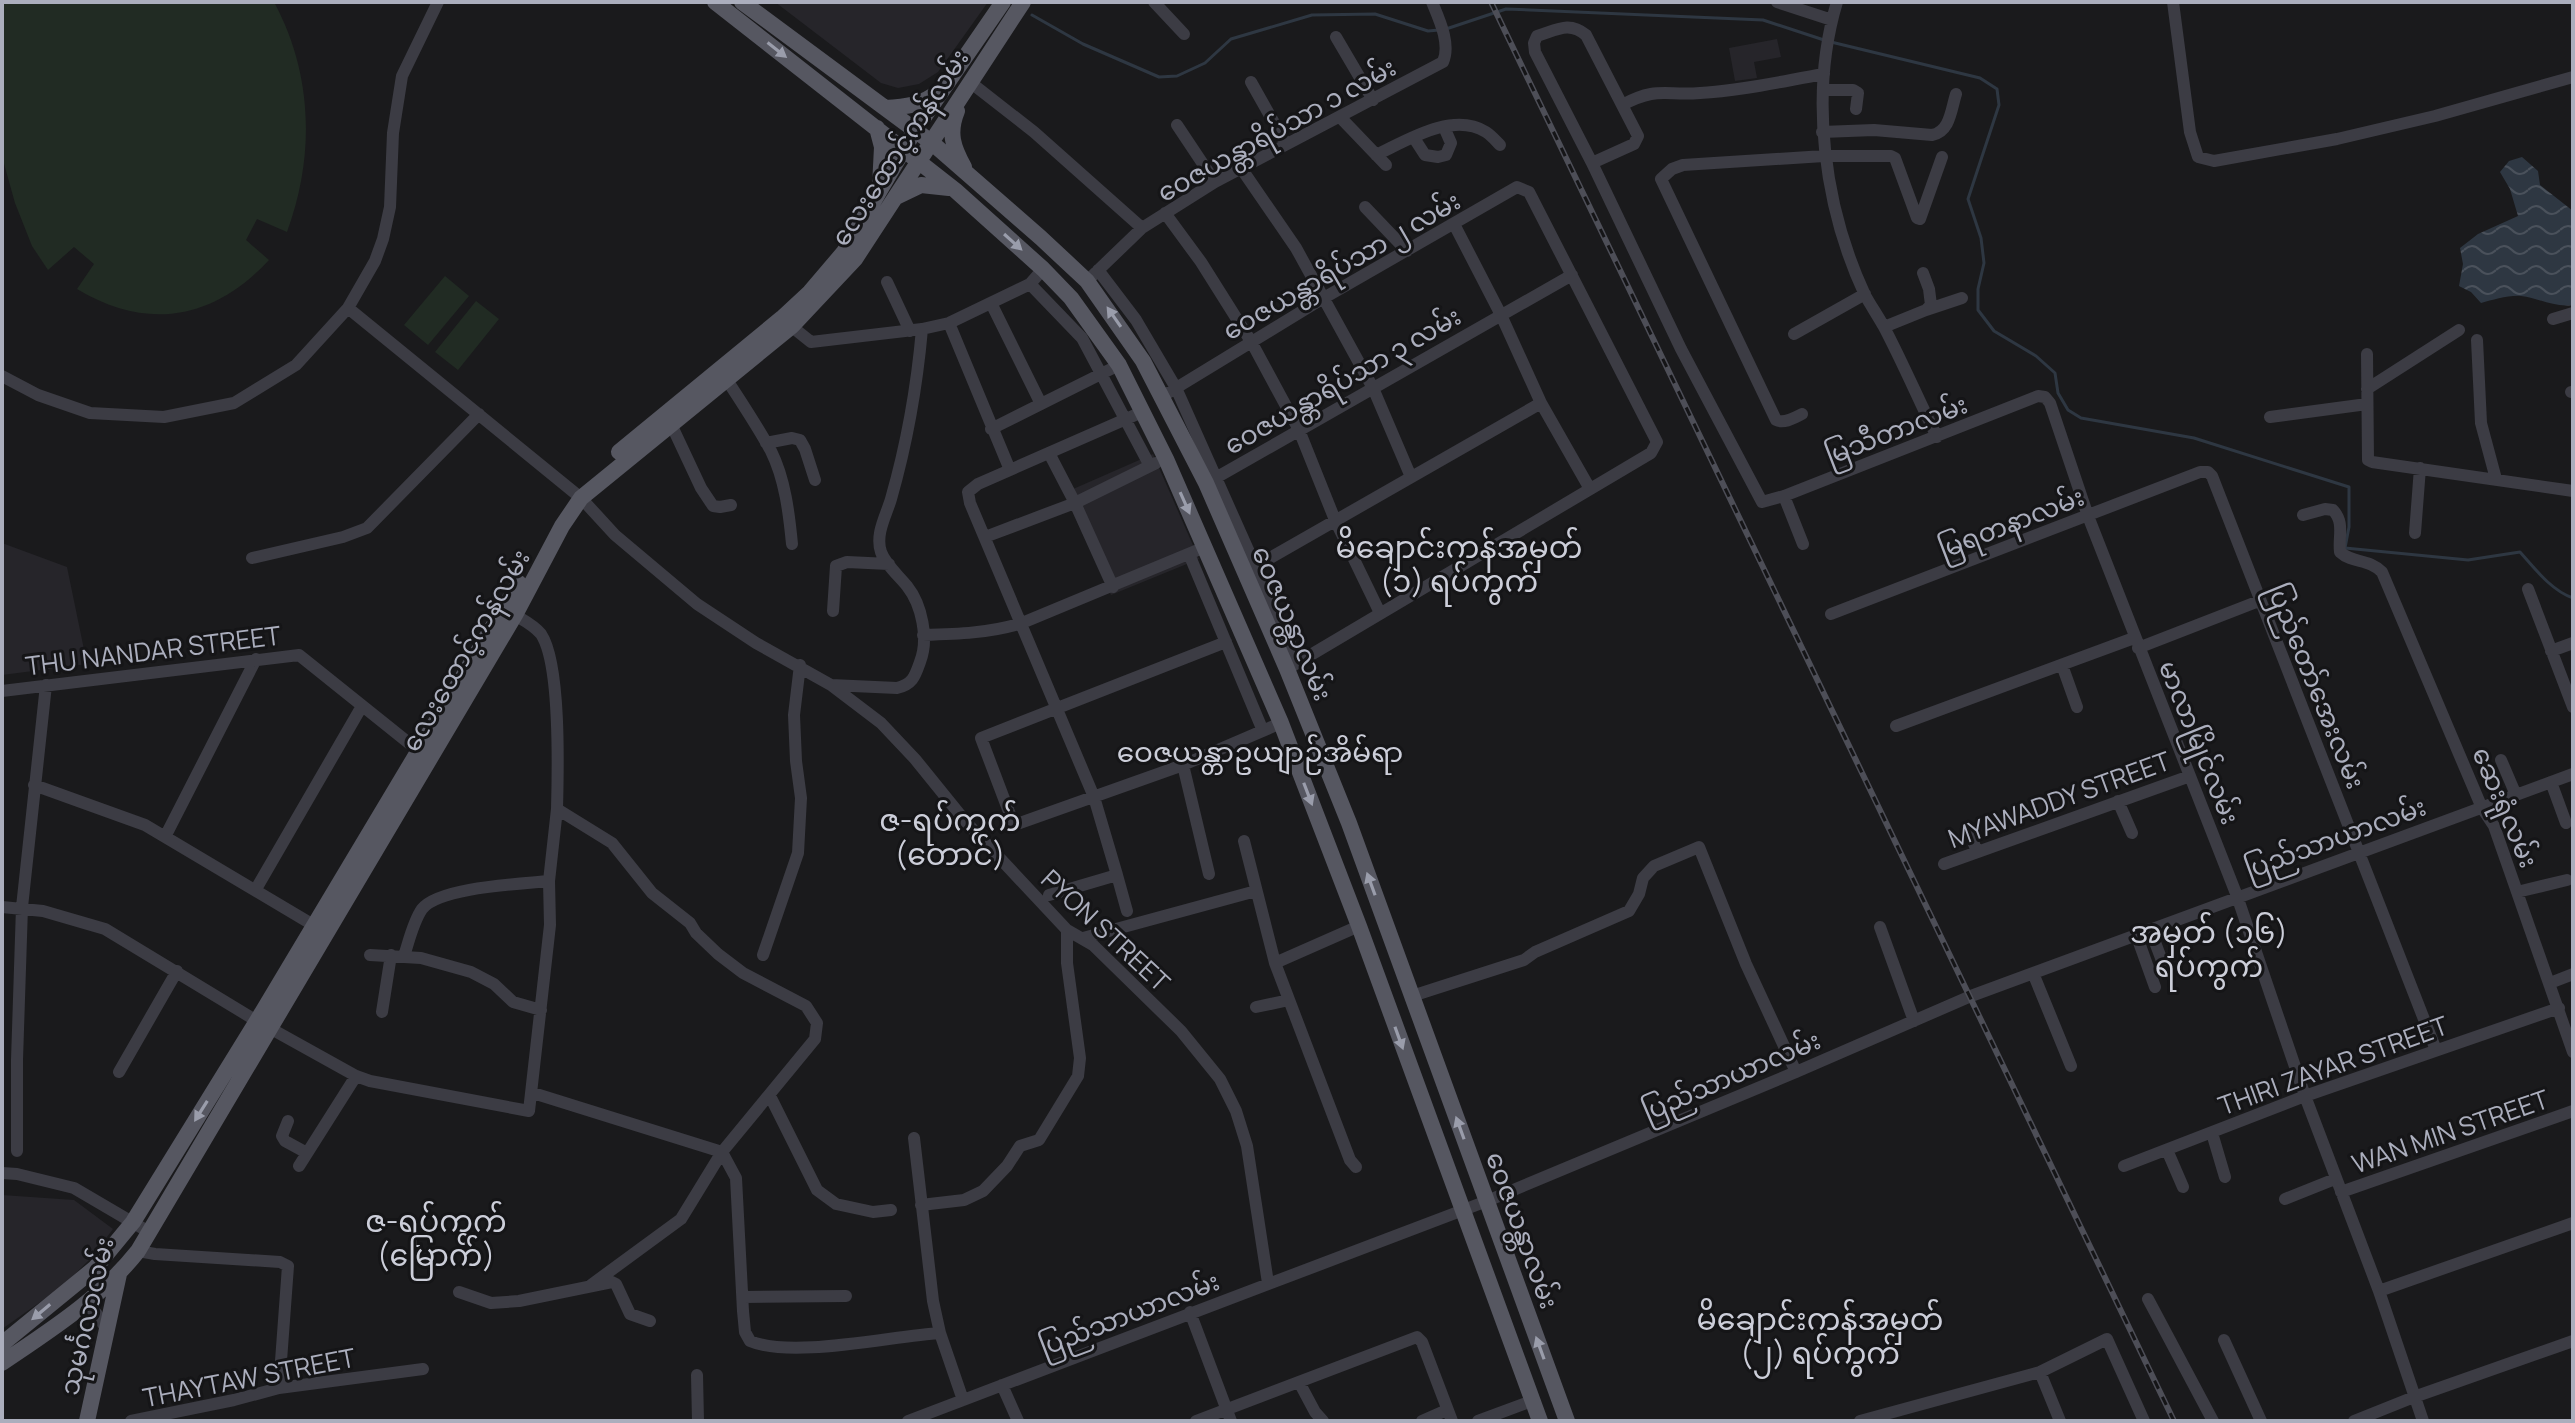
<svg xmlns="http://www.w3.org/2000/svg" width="2575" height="1423" viewBox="0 0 2575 1423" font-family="Manrope,'Noto Sans Myanmar',sans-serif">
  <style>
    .built { fill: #26252a }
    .pitch { fill: #212b23 }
    .water { fill: url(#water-waves) }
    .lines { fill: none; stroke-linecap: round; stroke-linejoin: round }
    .stream { stroke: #2e3742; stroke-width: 3 }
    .minor { stroke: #3c3c44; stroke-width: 12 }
    .major { stroke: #565761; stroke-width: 16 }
    .rail-casing { stroke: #4d4e57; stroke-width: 6 }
    .rail { stroke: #151517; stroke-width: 3; stroke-dasharray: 9; stroke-linecap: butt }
    .oneway { fill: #9a9dab }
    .labels { text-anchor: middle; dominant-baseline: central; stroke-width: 6; stroke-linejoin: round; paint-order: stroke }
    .street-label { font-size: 26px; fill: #abaebd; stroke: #151517 }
    .neighbourhood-label { font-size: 28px; fill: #ccced9; stroke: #151517 }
    .quarter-label { font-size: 30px; fill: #ccced9; stroke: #151517 }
  </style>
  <defs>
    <pattern id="water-waves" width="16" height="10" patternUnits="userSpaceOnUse" patternTransform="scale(2)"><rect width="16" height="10" fill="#2e3742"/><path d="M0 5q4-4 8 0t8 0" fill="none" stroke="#4a515b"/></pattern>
  </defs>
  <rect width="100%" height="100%" fill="#1a1a1c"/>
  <path class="built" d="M775,2H988L938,72L919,84L898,88L881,83Z
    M1777,39L1781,57L1754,62L1757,78L1735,81L1729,48Z
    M1153,454L1199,559L1111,595L1064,493Z
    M2,543L67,567L87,664L2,675Z
    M2,1195L74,1200L113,1229L91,1258L63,1286L2,1329Z"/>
  <path class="pitch" d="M3,2H274C313,74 315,156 287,232L257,219L246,240L269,260C213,320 147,331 77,289L94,264L74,247L48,270L32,246L15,203L3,160Z
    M445,276L469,296L428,345L404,325Z
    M476,301L499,319L458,370L435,352Z"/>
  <path class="water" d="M2522,157L2538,171L2540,185L2573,211V305C2555,308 2539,298 2521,296C2508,295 2493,300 2481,303L2471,292L2459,286L2463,264L2460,248L2478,234L2518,216L2510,189L2500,172L2509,161Z"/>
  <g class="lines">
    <path class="stream" d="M1032,15L1083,44L1159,77L1177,76L1205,63L1231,39L1312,15L1375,14L1428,31L1439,30
      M1446,29L1506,9L1763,20L1824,40
      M1831,42L1980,78L1997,89L1999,105L1968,199L1981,238L1984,263L1978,289V310L1994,331L2036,356L2055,373L2058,393L2068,410L2081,418L2194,438L2349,487V527L2345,548L2468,560L2520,552C2535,569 2552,591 2573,598"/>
    <path class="minor" d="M1154,2L1184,34
      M1777,2L1832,20
      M1837,2C1809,95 1824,207 1865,295C1871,306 1878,316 1884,327C1903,363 1919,401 1937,437
      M2173,2L2190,132L2198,157L2214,161L2337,139L2435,116L2573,77
      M1336,37L1373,100
      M970,82L1034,132L1142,228
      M1251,82L1286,144
      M1825,90H1853L1858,93L1856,109
      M1622,105C1658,86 1665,96 1700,93C1741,91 1783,81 1824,74
      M1340,117L1386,165
      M1177,125L1215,182
      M1822,132L1874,130L1932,135C1950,132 1951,110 1956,94
      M1414,138L1425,155L1438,157L1446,155L1451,143L1444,127
      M1376,155C1406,141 1452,111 1486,132C1491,135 1496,141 1500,145
      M1592,163L1634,144L1638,136L1586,35C1569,21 1557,30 1537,36L1534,43L1535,52L1592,163L1681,349L1762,502L1784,496L2038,396L2045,397L2050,403L2088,516L2237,896L2305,1096L2379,1291L2423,1421
      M1241,168L1296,248L1373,388L1411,477
      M1365,207L1407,251
      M1165,213L1201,262L1252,343L1299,430L1335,520L1380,613
      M1920,219L1942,157
      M1454,224L1501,315L1541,403L1590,489
      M1098,270L1136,320L1176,388L1298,662
      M1087,281L1142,228L1215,182L1443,62C1451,44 1439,19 1432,2
      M887,282L910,331
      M1030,284L1082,338L1150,466
      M991,303L1041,404
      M348,308L581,498L615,535L697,604L756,643L831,685L881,723L915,759L966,822L1067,930L1093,945L1181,1031L1220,1079L1236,1111L1247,1146L1268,1283
      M1926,310L1962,298
      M2553,319L2573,313
      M786,322L811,342L922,329L949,323L1030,284L1043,269
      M949,323L1010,470
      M1884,327L1926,310L1931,305L1929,289L1923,273
      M1794,334L1865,294
      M2477,340L2481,423L2496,479
      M2367,354L2368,460L2372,462L2573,491
      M2,376L38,395L90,413L164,417L234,403L296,365L348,308L375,261L383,239L390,207L393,133L402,76L438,2
      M727,380C742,403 758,427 771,451C785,479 789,513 792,544
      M2367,389L2459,330
      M2571,392H2573
      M1163,396L1322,299L1517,187L1529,192L1657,442L1651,453L1287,669
      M1802,414C1794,418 1784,424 1776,420L1661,179L1672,169L1683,165L1824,156H1891L1895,158L1917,218L1920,219
      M2270,417L2367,404
      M671,424L701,488L713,506L720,507L731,505
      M991,429L1119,365
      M766,443L792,438L800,440L805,449L815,480
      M1049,453L1075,503L1113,587
      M1212,480L1572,275
      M1784,496L1803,544
      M2303,515L2325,509L2333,510C2345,523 2338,537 2340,552C2353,564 2368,558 2382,572L2482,808L2494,826L2573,1052
      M2415,533L2420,468
      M985,537L1075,503L1156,463
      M1189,554L1263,731
      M252,558L343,537L367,528L479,414
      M1249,570L1541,403
      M2528,589L2573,707
      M833,611L836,566L847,562L889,564
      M510,612C521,619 533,624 541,634C561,664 558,771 557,809L612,843L652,893L690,923L696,933L718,954L743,973L806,1006L817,1023L815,1039L722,1152L681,1219L591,1285
      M1831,614L2200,472H2208L2212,476L2436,1050
      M923,635C958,634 989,633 1022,623L1205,547
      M1226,642L981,738L1014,825L1183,765L1281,723
      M2138,648L2259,601
      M2551,651L2573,643
      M2062,665L2077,707
      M831,685L897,688C913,684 915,676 920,662C929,639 922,605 907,586C899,576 885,564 881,552C875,534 886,516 891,499C907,443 917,386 922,329
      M2,691L299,655L425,756
      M1896,726L2134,638
      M2501,760L2516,795
      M1183,765L1209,874
      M2551,782L2566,823
      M34,785L145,825L320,929
      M2118,801L2132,833
      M1968,828L1977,852
      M166,835L256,659
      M1244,841L1275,963L1350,1160L1356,1167
      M1944,864L2190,776
      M1117,875L1094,797L970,503L968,492L978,484L1142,412
      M256,889L362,706
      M2517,892L2567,880
      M1049,895L1117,875L1127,911
      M2,907L43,911L105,929L257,1021L356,1076L370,1081L529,1111L550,925L549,881L557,809
      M1880,927L1914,1021
      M2150,929L2164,966
      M2136,934L2155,987
      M1083,938L1256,891
      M370,955L421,958L471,972L494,984L513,1002L541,1010
      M763,955L798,853L801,798L796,761L794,715L800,665
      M404,956C409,941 413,922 422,909C439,887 521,884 549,881
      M1275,963L1359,926
      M2033,973L2071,1066
      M2550,983L2573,974
      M1412,996L1524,960L1535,952L1629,911L1639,894L1643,878L1654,866L1699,847L1746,964L1796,1072
      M1256,1007L1289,1000
      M382,1012L391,955
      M119,1072L177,971
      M533,1093L722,1152L736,1178L743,1311L745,1332L750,1341C792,1359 891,1336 940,1333
      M770,1096L817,1190L836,1204L873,1212L891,1210
      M288,1121L282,1136L285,1141L307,1153
      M2212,1133L2225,1177
      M914,1138L933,1301L940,1333L963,1400
      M2167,1150L2183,1187
      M17,1151V1060L22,907L46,685
      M299,1166L356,1076
      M2124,1166L2305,1096L2559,1008
      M2,1173L17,1174L74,1188L149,1232
      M2341,1192L2573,1111
      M2285,1199L2335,1179
      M921,1205L964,1200L983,1191L1007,1166L1020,1146L1039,1140L1078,1076L1080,1058L1067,963V930
      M138,1251L155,1254L280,1262L288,1266L279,1388
      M2379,1291L2573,1223
      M459,1292L491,1303L519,1301L612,1282L616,1284L630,1314L650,1321
      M743,1297L846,1296
      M2148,1299L2213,1421
      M82,1309L96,1313L107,1330
      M1190,1312L1231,1421
      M2224,1340L2261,1421
      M2040,1372L2060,1421
      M697,1375L698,1421
      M1299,1382L1315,1412L1323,1421
      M1002,1385L1018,1421
      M131,1421L234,1400L279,1388L423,1369
      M908,1421L1487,1201L1796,1072L1971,996L2573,774
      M1196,1421L1417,1337L1422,1342L1452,1421
      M1422,1421L1447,1410
      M1478,1421L1532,1401
      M1860,1421L2040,1372L2107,1339L2144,1421
      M2354,1421L2414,1397L2573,1341"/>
    <path class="major" d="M715,2L955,190L1043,269L1071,298L1119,365L1166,459L1281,723L1359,926L1540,1421
      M742,2L931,142L1041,238L1087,281L1143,361L1206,483L1287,669L1349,823L1567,1421
      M885,108C906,107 922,105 938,92
      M957,111C948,133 953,147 964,167
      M877,128L882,147L880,186
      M896,197L921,185L949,188
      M619,452L782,318L810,292L844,252L915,130L1003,2
      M2,1344L95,1268L133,1222L257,1021L519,583
      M2,1363C52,1329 100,1299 138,1251L515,615L562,526L581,498L792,326L855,259L1023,2
      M87,1421L119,1274"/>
    <g class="rail-casing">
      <path id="rail" d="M1491,2L2174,1421"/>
    </g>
    <use href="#rail" class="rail"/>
  </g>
  <defs><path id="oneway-solid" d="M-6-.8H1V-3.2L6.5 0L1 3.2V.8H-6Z" transform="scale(2)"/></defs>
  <g class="oneway">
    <use href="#oneway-solid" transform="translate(777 50) rotate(38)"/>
    <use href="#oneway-solid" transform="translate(1013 242) rotate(42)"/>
    <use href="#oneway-solid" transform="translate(1114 317) rotate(-125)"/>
    <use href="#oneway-solid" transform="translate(1185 503) rotate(66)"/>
    <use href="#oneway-solid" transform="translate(1308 794) rotate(69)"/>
    <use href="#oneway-solid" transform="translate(1371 884) rotate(-110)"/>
    <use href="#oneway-solid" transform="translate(1399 1038) rotate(70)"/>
    <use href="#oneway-solid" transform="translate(201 1111) rotate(122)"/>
    <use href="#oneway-solid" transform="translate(1460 1128) rotate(-110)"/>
    <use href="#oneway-solid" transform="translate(41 1312) rotate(140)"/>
    <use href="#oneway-solid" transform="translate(1540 1348) rotate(-110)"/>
  </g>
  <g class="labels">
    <g class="street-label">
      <text transform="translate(1276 129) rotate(-29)">ဝေဇယန္တာရိပ်သာ ၁ လမ်း</text>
      <text transform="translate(899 147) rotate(-57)">လေးထောင့်ကန်လမ်း</text>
      <text transform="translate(1341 265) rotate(-30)">ဝေဇယန္တာရိပ်သာ ၂ လမ်း</text>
      <text transform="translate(1342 380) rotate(-30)">ဝေဇယန္တာရိပ်သာ ၃ လမ်း</text>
      <text transform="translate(1896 429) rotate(-21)">မြသီတာလမ်း</text>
      <text transform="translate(2011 522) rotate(-21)">မြရတနာလမ်း</text>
      <text transform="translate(1293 623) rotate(67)">ဝေဇယန္တာလမ်း</text>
      <text transform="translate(153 650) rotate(-7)">THU NANDAR STREET</text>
      <text transform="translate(465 650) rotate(-60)">လေးထောင့်ကန်လမ်း</text>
      <text transform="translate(2317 686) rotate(68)">ပြည်တော်အေးလမ်း</text>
      <text transform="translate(2200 742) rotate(68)">မာလာမြိုင်လမ်း</text>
      <text transform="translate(2059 799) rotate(-20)">MYAWADDY STREET</text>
      <text transform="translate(2506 807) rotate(67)">ဆေးရုံလမ်း</text>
      <text transform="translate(2335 837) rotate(-20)">ပြည်သာယာလမ်း</text>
      <text transform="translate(1106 930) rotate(43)">PYON STREET</text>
      <text transform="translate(2333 1065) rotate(-20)">THIRI ZAYAR STREET</text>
      <text transform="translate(1731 1075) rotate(-23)">ပြည်သာယာလမ်း</text>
      <text transform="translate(2450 1131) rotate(-19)">WAN MIN STREET</text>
      <text transform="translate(1523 1230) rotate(70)">ဝေဇယန္တာလမ်း</text>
      <text transform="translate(1129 1313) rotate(-21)">ပြည်သာယာလမ်း</text>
      <text transform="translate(86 1316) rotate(-77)">သုမင်္ဂလာလမ်း</text>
      <text transform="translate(249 1377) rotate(-11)">THAYTAW STREET</text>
    </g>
    <g class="neighbourhood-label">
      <text x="1260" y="751">ဝေဇယန္တာဥယျာဉ်အိမ်ရာ</text>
    </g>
    <g class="quarter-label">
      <text x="1459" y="546">မိချောင်းကန်အမှတ်<tspan x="1459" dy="34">(၁) ရပ်ကွက်</tspan></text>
      <text x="950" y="819">ဇ-ရပ်ကွက်<tspan x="950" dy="34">(တောင်)</tspan></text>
      <text x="2209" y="931">အမှတ် (၁၆)<tspan x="2209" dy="34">ရပ်ကွက်</tspan></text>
      <text x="436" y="1220">ဇ-ရပ်ကွက်<tspan x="436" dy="34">(မြောက်)</tspan></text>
      <text x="1820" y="1318">မိချောင်းကန်အမှတ်<tspan x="1820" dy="34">(၂) ရပ်ကွက်</tspan></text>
    </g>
  </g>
  <rect width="2575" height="1423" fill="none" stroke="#abaebd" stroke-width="8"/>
</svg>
